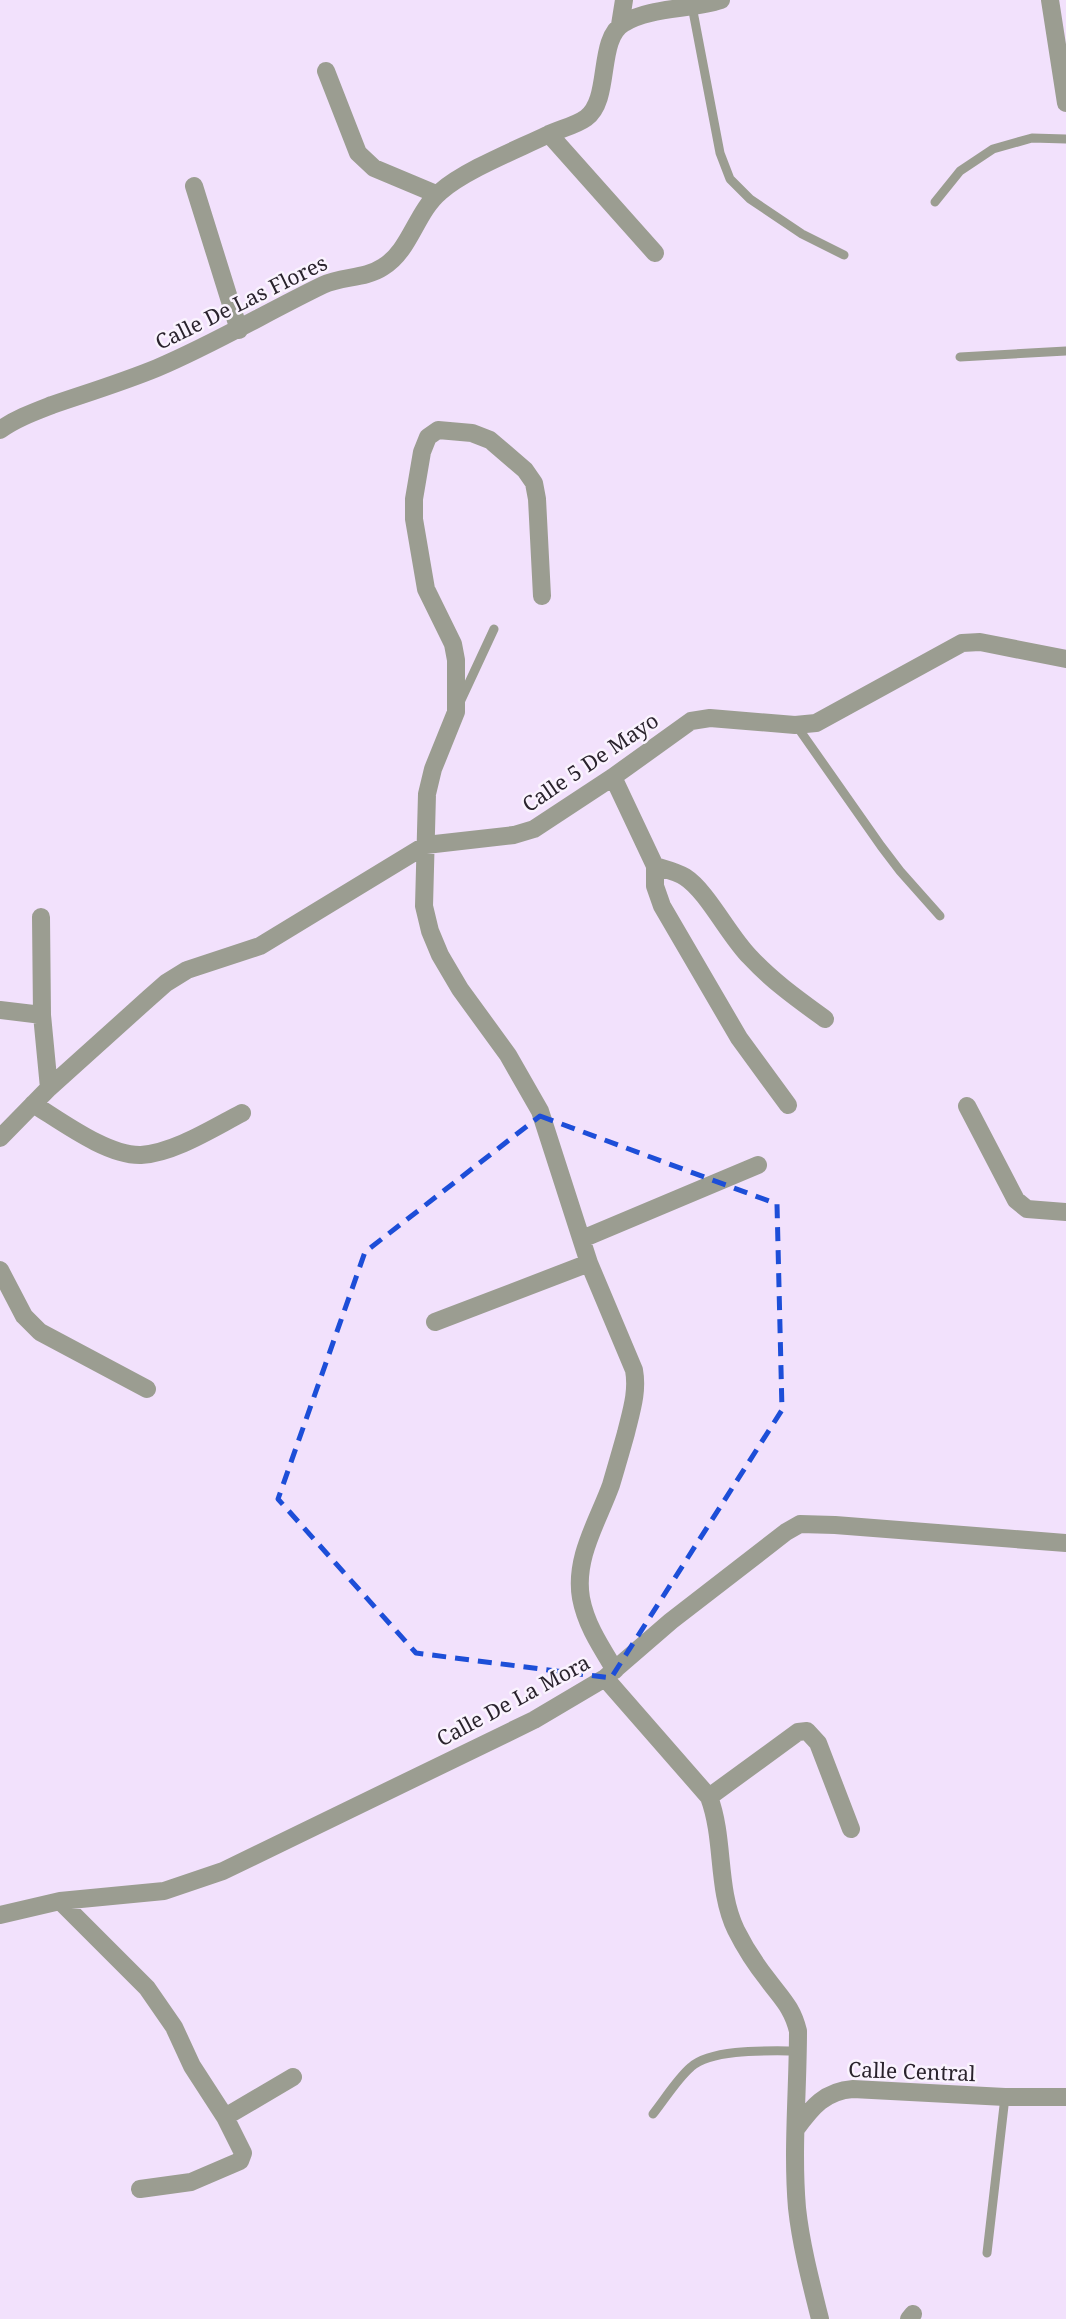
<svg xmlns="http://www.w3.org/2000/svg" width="1066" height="2319" viewBox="0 0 1066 2319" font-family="'Noto Serif',serif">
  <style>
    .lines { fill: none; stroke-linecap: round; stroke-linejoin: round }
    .lane { stroke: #9b9d91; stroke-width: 9 }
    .street { stroke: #9b9d91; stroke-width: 18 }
    .marked { fill: none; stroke: #1d4ed8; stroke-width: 5; stroke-dasharray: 14 9; stroke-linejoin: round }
    .labels { text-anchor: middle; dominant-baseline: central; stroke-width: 5; stroke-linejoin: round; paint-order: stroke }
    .street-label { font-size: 21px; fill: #2a232d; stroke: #faf3fe }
  </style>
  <rect width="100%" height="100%" fill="#f2e1fc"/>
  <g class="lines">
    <path class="lane" d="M692,6L720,153L730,179L750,199L802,234L844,255
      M935,202L960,171L993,149L1032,138L1066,139
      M960,357L1066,351
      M461,700L494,629
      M796,725L881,846L900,871L940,916
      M653,2114C665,2099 677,2079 691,2067C712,2048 771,2051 798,2051
      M987,2253L1005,2097"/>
    <path class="street" d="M1050,0L1066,103
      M620,25L624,0
      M326,71L358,153L374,168L436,194
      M549,134L655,253
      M194,186L239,330
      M0,430C15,419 34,412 52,405C87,393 123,382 157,368C214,344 267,312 323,285C342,276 365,279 383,267C410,251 416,212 440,192C465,170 516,150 547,135C559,129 575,126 586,118C612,99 596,39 624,23C650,7 691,10 721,0
      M542,596L537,499L534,483L525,470L490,440L472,433L438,430L428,437L422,452L414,499V519L426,589L453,644L456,660V712L433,769L427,794L424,906L430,931L440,955L460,989L508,1055L540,1111L589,1263L634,1370C638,1392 631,1412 626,1433C621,1451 616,1468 611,1485C598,1521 574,1558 581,1598C586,1625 601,1647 615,1670
      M613,777L655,866V886L662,906L739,1038L788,1105
      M655,866C665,869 677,872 685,877C707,891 729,936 750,957C772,981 799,1000 825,1019
      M41,917L42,1015L49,1088
      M0,1010L42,1015
      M33,1104C61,1121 107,1156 141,1155C174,1153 213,1128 242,1113
      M967,1106L1016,1200L1027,1209L1066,1212
      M0,1138L49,1088L149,998L166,983L187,970L260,946L426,845L514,835L534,829L613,777L691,721L710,718L795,725L816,723L962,643L980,642L1066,659
      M582,1239L758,1165
      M0,1270L24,1316L40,1332L147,1389
      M435,1322L589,1263
      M605,1678L709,1797C725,1840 716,1888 736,1930C745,1948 756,1965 768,1980C782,1999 792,2007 798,2031C798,2090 792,2150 797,2208C801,2245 811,2283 820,2319
      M709,1797L798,1732L807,1731L818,1743L851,1829
      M60,1901L147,1988L174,2027L192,2066L225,2117L293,2077
      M0,1915L60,1901L164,1891L223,1871L534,1720L605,1678L671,1621L786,1532L800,1524L835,1525L1066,1543
      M796,2129C812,2107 825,2091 853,2089L1005,2097H1066
      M140,2189L191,2182L240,2161L243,2153L225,2117
      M909,2319L913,2314"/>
  </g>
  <path class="marked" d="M540,1116L777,1204L782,1410L611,1678L416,1653L278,1499L365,1252Z"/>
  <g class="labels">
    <g class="street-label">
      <text transform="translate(241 302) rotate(-26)">Calle De Las Flores</text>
      <text transform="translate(590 762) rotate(-34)">Calle 5 De Mayo</text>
      <text transform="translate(513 1700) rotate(-28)">Calle De La Mora</text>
      <text transform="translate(912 2071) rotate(2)">Calle Central</text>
    </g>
  </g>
</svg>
